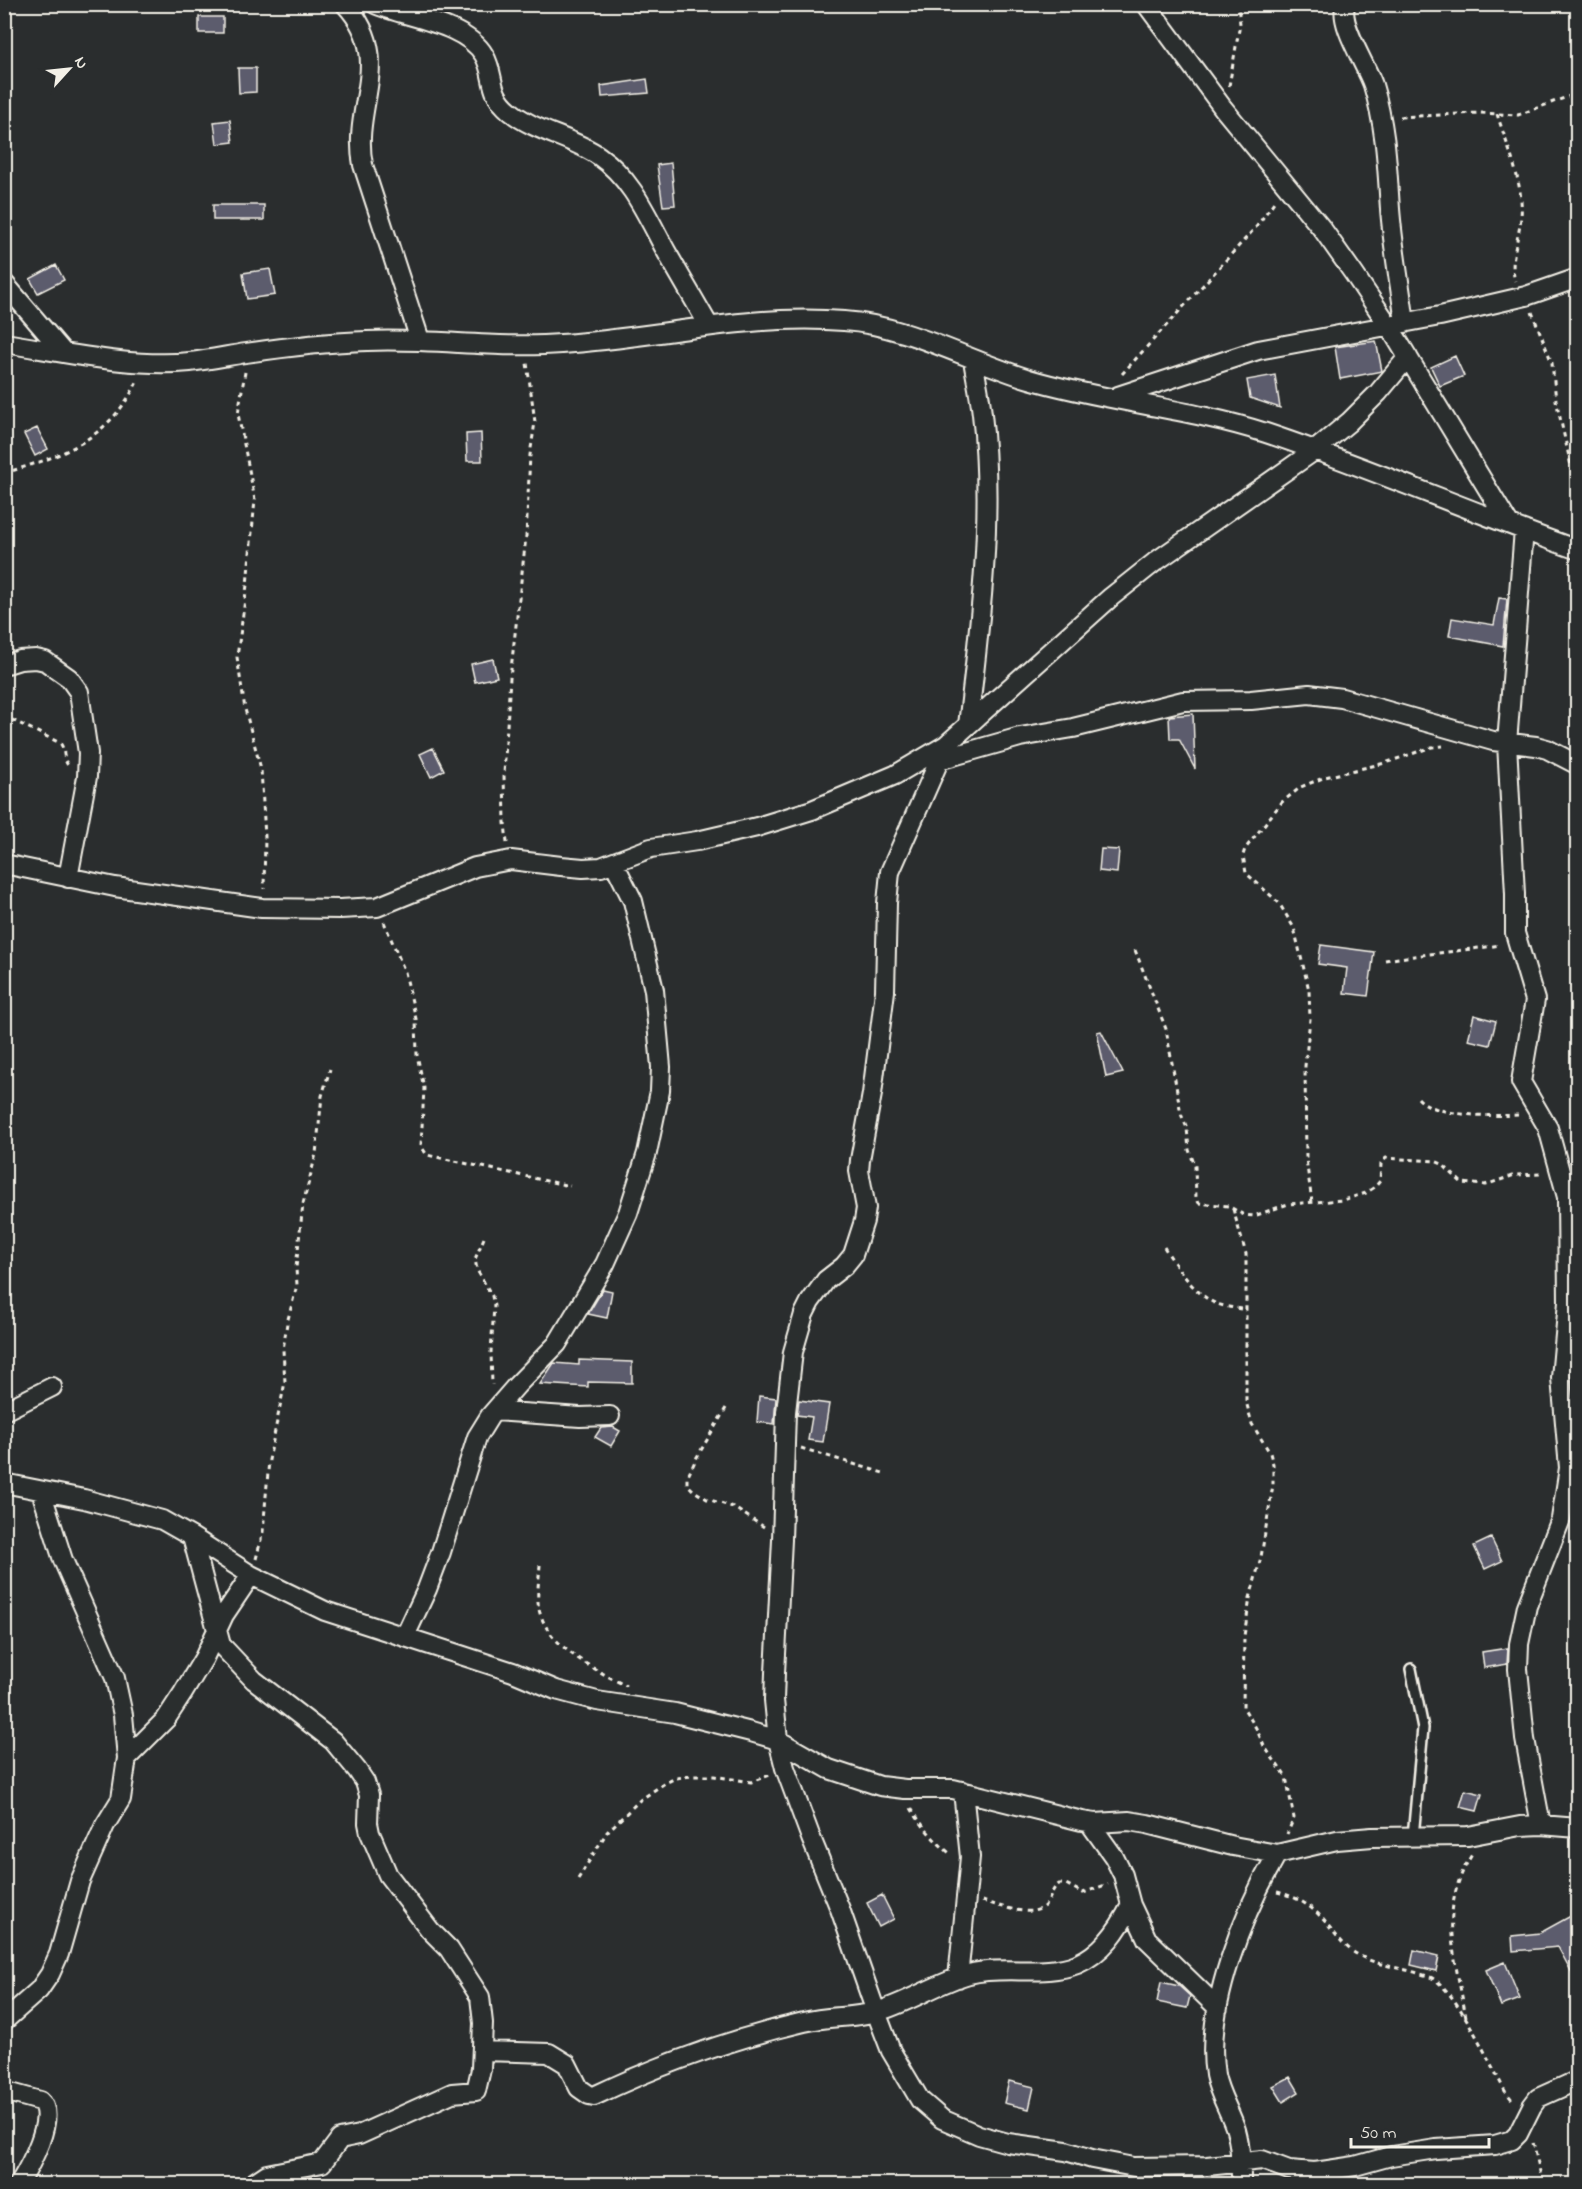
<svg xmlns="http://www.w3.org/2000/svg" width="1582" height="2189" viewBox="0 0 1582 2189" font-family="'Indie Flower',sans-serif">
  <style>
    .building { fill: #5c5b6d; stroke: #f4f1e8; stroke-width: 1.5 }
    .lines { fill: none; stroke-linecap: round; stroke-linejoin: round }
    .lane-casing { stroke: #f4f1e8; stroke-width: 14 }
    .street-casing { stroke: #f4f1e8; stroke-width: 22 }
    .path { stroke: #f4f1e8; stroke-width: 3; stroke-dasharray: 4.5 4.5; stroke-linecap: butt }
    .lane { stroke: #2a2d2e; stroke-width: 9 }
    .street { stroke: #2a2d2e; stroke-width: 18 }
  </style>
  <rect width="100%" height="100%" fill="#2a2d2e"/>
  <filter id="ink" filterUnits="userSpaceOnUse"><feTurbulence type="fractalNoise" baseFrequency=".0167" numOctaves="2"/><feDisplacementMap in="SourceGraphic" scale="12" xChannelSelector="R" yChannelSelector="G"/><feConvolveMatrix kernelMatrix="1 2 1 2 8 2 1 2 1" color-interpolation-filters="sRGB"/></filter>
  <g filter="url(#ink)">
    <path class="building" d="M199,17H223V33H199Z
      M238,68H256V92L239,93Z
      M647,79L649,93L602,97L601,86Z
      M230,120L233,142L217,144L214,122Z
      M671,163L675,205L663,206L657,165Z
      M213,205H264V220H213Z
      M56,265L64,280L38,293L30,279Z
      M270,269L275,295L247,299L243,273Z
      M1376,341L1382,371L1340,379L1335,347Z
      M1455,356L1464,376L1440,386L1431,367Z
      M1275,375L1280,408L1250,398L1247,380Z
      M37,428L48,449L35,456L24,434Z
      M481,433L482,461H467L466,434Z
      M1499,598L1507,599L1503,646L1449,636L1452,618L1494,625Z
      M493,659L497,677L475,682L471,664Z
      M1193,714L1195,769L1179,739H1170L1169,716Z
      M433,748L444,770L431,777L420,754Z
      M1101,849L1119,850L1117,873L1099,871Z
      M1321,945L1374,952L1368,996L1344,993L1347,968L1318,964Z
      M1474,1015L1496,1021L1490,1045L1468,1040Z
      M1101,1031L1123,1073L1106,1077L1097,1032Z
      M603,1289L612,1291L607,1318L588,1314Z
      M579,1360L632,1362V1383L588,1382V1387L540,1384L554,1363L579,1365Z
      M759,1396L776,1398L774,1424L757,1422Z
      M799,1400L829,1404L823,1442L808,1440L812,1417L797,1415Z
      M613,1427L620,1431L611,1446L595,1437L601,1428Z
      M1491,1538L1502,1561L1485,1569L1474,1546Z
      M1508,1648L1507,1664L1484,1668L1482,1652Z
      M1465,1790L1482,1794L1477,1811L1460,1807Z
      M882,1895L894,1919L879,1927L867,1903Z
      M1578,1912V1984L1558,1947L1513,1951L1512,1936L1540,1933Z
      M1414,1950L1439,1956L1436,1971L1411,1965Z
      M1505,1962L1520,1999L1501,2006L1486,1970Z
      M1161,1982L1179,1986L1190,1996L1187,2008L1157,2002Z
      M1290,2077L1299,2092L1283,2102L1273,2086Z
      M1009,2081L1034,2087L1029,2109L1004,2103Z"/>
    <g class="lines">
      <g class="lane-casing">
        <path id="lane" d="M1411,1669L1423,1728L1413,1837"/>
      </g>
      <g class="street-casing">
        <path id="street" d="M345,4C396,59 351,105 363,165L420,340
          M375,4C407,18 465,23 484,55C496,76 487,92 510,111C535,132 572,137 599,156C632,179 647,216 666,251C680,276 695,301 709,326
          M1146,4L1223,108L1323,230L1354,274L1389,326L1509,524
          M1346,4C1337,22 1367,66 1373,85C1386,128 1387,165 1390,209C1393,247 1400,285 1405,323
          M4,283L63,352
          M4,343C63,352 131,368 190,362C208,360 227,356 246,353C286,347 326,342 367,341C432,338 497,349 561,344C656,338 748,313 844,321C907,325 969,361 1029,379C1107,402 1189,408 1266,433C1371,468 1473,513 1578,550
          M1118,396L1258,350L1440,316L1526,296L1578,278
          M1524,530L1507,743L1515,894V933L1535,1000L1521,1082L1548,1128L1567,1197L1568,1302L1561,1378L1569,1468L1561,1519L1527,1606L1519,1644L1518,1669L1525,1739L1541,1825
          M4,665L20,660L36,659L45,661L69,678L79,692L88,753L87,777L68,878
          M968,725C980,625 994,514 982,414C980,396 976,378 973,360
          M946,745L890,872L887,903L885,991L872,1094L860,1160L859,1171L866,1208L864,1221L853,1255L844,1266L826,1280L810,1302L804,1314L793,1352L786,1412L782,1540L775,1673L774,1700L778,1740L785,1768L811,1838L840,1909L876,2012L891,2051L920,2100L942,2119L979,2135L1008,2143L1066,2151L1092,2159L1134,2167L1207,2166L1262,2160L1289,2170L1315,2172L1355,2166L1391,2156L1436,2149L1495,2145L1512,2140L1518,2134L1532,2106L1538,2098L1578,2080
          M939,760L1020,737L1073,728L1183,701L1251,700L1309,694L1342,698L1493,741L1536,746L1547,749L1578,765
          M4,864L115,887L262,908L340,909L377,907L475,867L511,860L561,866L583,868L601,867L651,848L697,841L757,827L812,810L895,775L946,745L1111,597L1155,562L1314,451L1349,422L1378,393L1408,357
          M4,1411L52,1387
          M495,1411L580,1417L610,1416
          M4,1483L84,1499L162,1520L192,1537L251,1575L325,1611L513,1672L556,1690L597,1701L675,1713L751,1732L778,1740L829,1769L880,1786L905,1789H953L1082,1821L1095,1823L1129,1821L1147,1824L1233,1846L1277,1854L1337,1840L1372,1837L1468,1836L1520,1826L1541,1825L1578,1828
          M192,1537L221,1645L254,1680L333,1741L357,1770L365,1782L369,1795L368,1823L370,1833L388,1875L430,1930L449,1949L480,1997L483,2023L481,2069L476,2091L452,2093L359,2135L340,2139L322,2163L267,2174L252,2184
          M405,1636L427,1589L441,1552L477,1437L490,1416L517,1385L557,1344L605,1264L628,1213L647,1153L660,1091L661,1067L654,990L633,901L614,863
          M127,1758L166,1719L183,1693L204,1658L224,1615L251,1575
          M1089,1822L1114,1857L1123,1875L1131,1905L1147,1939L1218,2008
          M958,1978L970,1857L963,1791
          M4,2021L39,1990L50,1974L59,1954L80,1881L105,1825L121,1799L127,1758L123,1715L115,1678L63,1560L41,1491
          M482,2051L549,2053L567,2064L579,2088L589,2095L594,2096C661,2064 732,2039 804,2022C828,2016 853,2018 876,2012C908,2003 937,1983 969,1974C1005,1965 1043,1977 1077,1964C1103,1953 1119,1929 1131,1905
          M4,2091L40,2101C58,2116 28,2169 19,2184
          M1241,2184C1241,2166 1241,2148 1236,2130C1230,2111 1219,2095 1215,2075C1204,2009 1244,1911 1277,1854"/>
      </g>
      <path class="path" d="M1229,86L1240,24L1238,4
        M1497,114C1507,146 1524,183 1521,217C1519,240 1509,259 1515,281
        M1400,117L1479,113L1518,115L1578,93
        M1532,312L1552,363L1556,400L1578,496
        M245,372L238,414L255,500L247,585L237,657L245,709L261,769L265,837L264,889
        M1122,374L1257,226L1276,199
        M4,473C64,456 110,438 138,380
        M4,716L60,743C66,750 62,760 69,766
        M507,843L505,823L504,774L510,678L526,537L530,455L535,422L527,363
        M384,922L405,972L416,1019L417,1055L424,1088L421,1146L427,1155L570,1186
        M1135,950L1166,1029L1181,1114L1187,1128L1189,1150L1195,1166L1196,1198L1199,1203L1228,1206L1244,1215L1254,1216L1288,1204L1343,1200L1366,1193L1375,1187L1380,1181L1381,1164L1386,1158L1435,1161L1442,1164L1462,1183L1485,1185L1515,1175L1543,1174
        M1385,960C1424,954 1462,951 1500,945
        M1418,1098C1436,1118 1494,1116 1520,1115
        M1312,1202L1306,1159L1305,1066L1310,1019L1309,990L1294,928L1279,903L1246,873L1243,855L1245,849L1282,802L1301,787L1325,777L1385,763L1432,747L1443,746
        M1233,1209L1246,1254V1401L1252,1424L1270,1453L1273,1464V1485L1261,1557L1250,1598L1244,1636L1243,1707L1256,1728L1264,1746L1286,1777L1294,1818L1287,1834
        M484,1238L475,1259L477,1270L492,1296L494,1306L491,1352L492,1385
        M1164,1247C1176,1266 1196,1296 1217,1304C1226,1307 1236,1308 1246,1310
        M726,1408L697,1457L687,1478V1484L694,1491L707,1499L733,1507L764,1527
        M801,1448L883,1473
        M256,1559L263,1532L269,1460L285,1382L283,1350L287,1323L297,1285L296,1268L303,1204L316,1154L322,1096L330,1069
        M540,1565C539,1581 535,1601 541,1616C553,1650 597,1670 626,1686
        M911,1808C922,1826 935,1842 952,1855
        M578,1879L607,1832L640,1800L665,1783L676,1778L692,1776H714L751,1782L770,1775
        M1277,1892C1294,1896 1309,1904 1321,1917C1331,1928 1339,1941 1352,1951C1375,1967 1404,1967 1430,1977C1456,1988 1490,2064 1505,2091L1514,2102
        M982,1901C998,1905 1035,1920 1046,1904C1052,1897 1051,1889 1059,1884H1066L1083,1893L1108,1884
        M1466,2017C1455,1957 1437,1908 1473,1853
        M1533,2143L1543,2184"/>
      <use href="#lane" class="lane"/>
      <use href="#street" class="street"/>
    </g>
  </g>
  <rect width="1582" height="2189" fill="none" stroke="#2a2d2e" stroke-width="24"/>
  <rect x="12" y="12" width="1558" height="2165" fill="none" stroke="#f4f1e8" stroke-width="2" filter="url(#ink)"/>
  <g transform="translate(69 69) rotate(63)" stroke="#2a2d2e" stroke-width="4.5" paint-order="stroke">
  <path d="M0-4.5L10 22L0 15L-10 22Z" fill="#f4f1e8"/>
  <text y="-9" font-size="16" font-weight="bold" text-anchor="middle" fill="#f4f1e8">N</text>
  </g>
  <path d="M1351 2138v9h138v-9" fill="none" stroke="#f4f1e8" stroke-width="3"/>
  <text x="1360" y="2138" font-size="18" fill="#f4f1e8" stroke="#2a2d2e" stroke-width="4.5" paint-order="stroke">50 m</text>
</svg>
